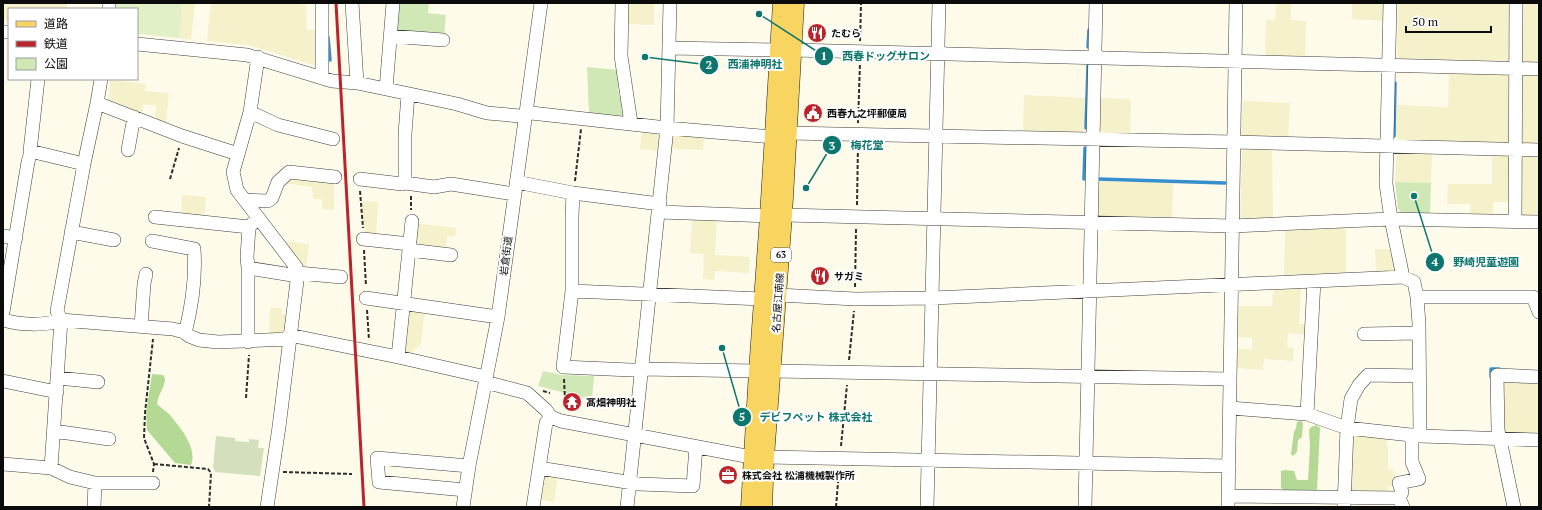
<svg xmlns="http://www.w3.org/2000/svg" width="1542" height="510" viewBox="0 0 1542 510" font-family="'PT Serif','Noto Sans JP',serif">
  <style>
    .farmland { fill: #f4f1cb }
    .green { fill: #cfe8b5 }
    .forest { fill: #b3d994 }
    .cemetery { fill: #d4dfbd }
    .pitch { fill: #e1f0c6 }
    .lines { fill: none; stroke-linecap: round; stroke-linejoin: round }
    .stream { stroke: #3690cd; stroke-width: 3.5 }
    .minor-casing { stroke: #3e3e3e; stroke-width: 14 }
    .major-casing { stroke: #1c1c1c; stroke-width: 17 }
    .path { stroke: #2d2d2d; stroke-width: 2; stroke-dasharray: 4 2; stroke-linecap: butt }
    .minor { stroke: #fff; stroke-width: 13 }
    .major { stroke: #f8d461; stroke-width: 16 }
    .rail { stroke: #bb242a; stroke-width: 3 }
    .labels { text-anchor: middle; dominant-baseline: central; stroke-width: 4; stroke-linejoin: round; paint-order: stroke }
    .shield { fill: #fff; stroke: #545454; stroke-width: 1 }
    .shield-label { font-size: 9px; font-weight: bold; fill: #0b0b0b }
    .poi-label { font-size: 10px; font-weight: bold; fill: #0b0b0b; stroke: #fff; text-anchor: start }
    .street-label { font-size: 10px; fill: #0b0b0b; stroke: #fff }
    .leader { fill: none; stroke: #0f766e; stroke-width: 1.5 }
    .callout-dot { fill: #0f766e; stroke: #fff; stroke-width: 1.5 }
    .mark-label { font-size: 12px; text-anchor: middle; font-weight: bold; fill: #fff }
    .callout-label { font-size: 11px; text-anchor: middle; font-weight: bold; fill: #0f766e; stroke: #fff; stroke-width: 4; stroke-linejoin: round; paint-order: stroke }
  </style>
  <rect width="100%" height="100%" fill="#fffbea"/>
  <path class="farmland" d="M3,3H67V9H9V21L3,20Z
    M182,3H195L191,40L179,38Z
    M211,3H291L306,5L307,30H318L319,67L249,45L207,41Z
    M626,3H654V25L626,24Z
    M1276,3H1291V20L1306,21L1305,58L1265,57L1266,20H1275Z
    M1352,3H1385L1384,21L1352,19Z
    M1398,3H1512L1511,60L1508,63L1402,61L1397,56Z
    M1522,3H1539V64L1523,63L1521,61Z
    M1449,70L1506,72L1510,76L1509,140L1506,144L1399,140L1396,137L1397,105L1448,107Z
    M1524,72H1539V144H1523L1519,140V76Z
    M110,80L146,84L145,91L169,93L166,125L155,121L156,106L143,104L141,115L108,103Z
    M1024,95L1086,98L1084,130L1081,133L1023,131Z
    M1100,98L1131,99L1130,134L1103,133L1099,128Z
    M1243,101L1290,103L1288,138L1245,136L1241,134Z
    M642,129L658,130L661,134L660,151L640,149Z
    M704,134L703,150L670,149L671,135Z
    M1245,147L1272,148L1273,218L1241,220L1240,218L1242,151Z
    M1399,151L1432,152L1431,183L1395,182L1396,155Z
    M1492,154H1506L1509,157L1508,202H1493V215H1470V204H1447L1448,184H1492Z
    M1523,155H1539V217H1523L1520,214V158Z
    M285,177L334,179V210L322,209V199H313L312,187L281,183Z
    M1098,181L1173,183L1172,219L1100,217L1097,214Z
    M182,195L206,197L204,218L181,216Z
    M362,201L378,202L376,237L365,236Z
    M692,218L717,219L715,255L750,257L749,273L715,271L714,280L703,279L704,254L690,253Z
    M415,223L456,228L455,237L447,236L446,252L416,249Z
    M1346,226V275L1284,279L1285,228Z
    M283,241L309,244L306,269L302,268Z
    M1375,249H1392L1396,269L1393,274H1376Z
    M1301,288L1299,324L1309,325V335L1288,333L1287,347L1294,348L1293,361L1264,359L1263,370L1236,368V349H1252V338L1236,337L1237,306H1272L1273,290Z
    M270,308H282V314H288L286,330L281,335L269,336Z
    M425,310L421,344L413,351L412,354L403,352L405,311Z
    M1505,380L1539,382V434L1506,433L1503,430L1501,383Z
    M1355,435L1387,439L1386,445H1388V469H1393L1395,485L1388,487V494L1351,491V439Z
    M558,475L554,502L538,499L542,476Z"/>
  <path class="green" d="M398,3H429L428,13L446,15L444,36L396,30Z
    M587,67L619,70L621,86H618L619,96H622L625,117L589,113Z
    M1395,182L1431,183L1430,214L1402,213L1398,209Z
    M543,371L561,375L594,376L592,399L585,398L538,386Z"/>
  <path class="forest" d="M152,374L163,375L165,378C165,388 158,394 157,404C161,408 166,411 169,414C180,427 198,448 191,465L175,463L147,430L146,413Z
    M1301,421L1303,423L1302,437L1298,440L1297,452L1293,456L1291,454L1294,432L1296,428L1297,422Z
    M1316,425L1320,428L1317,489L1316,491H1285L1281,488V471L1285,470L1294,471L1297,480H1308L1310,446L1309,430L1311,427Z"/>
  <path class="cemetery" d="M216,436L235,438V441L249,442V439L259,440L258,448H264L260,476L215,472L213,467Z"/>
  <path class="pitch" d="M115,3H182L179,38L137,34V9H115Z"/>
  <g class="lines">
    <path class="stream" d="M328,37L330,60
      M1088,47L1089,30
      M1086,128L1088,66
      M1394,136L1395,83
      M1084,179L1085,148
      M1098,179L1225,183
      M1491,377V369H1499"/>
    <g class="minor-casing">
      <path id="minor" d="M352,3L357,83
        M622,3L621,56L631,123
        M1390,3L1386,184L1391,219L1403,277
        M109,9V3
        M3,32H9
        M390,36L443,40
        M137,44L247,55L332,81L357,83L386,89L457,104L487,113L520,116L531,113L667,128L773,137L789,133L1234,142L1539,150
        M669,48L778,50
        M793,50L1539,69
        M258,57L250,112L233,172L237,190L296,267L298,273L279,427L267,507
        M322,78V3
        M38,79L30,151L84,164
        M386,89L393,3
        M408,94L405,134V183L434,187L451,184L514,194
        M97,103L182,136L238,154
        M250,112L278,125L333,139
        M128,150L134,117
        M360,179L402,184L405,183
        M516,182L573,193L660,204
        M573,193L572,216V291L563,367L631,370L642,369L757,371
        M245,200L268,201L272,198L278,182L289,172L335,177
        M659,212L768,216
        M784,215L1233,226L1391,219L1539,222
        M155,217L249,227
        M1515,222L1516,3
        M71,232L114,240
        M3,236L16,238
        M363,239L410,244
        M152,241L194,249C196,277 192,306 185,333
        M409,250L451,255
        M248,268L298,276
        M298,273L341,277
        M572,291L762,299
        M778,295L855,299L932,298L1403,277L1414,282L1417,297H1533L1539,312
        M1417,297L1419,324L1420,436
        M366,298L498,317
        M3,312L28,162L31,151
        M3,320C20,325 44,326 61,320L173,329L184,332L189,336L199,340L218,342L289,339
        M141,326L144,284L146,274
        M1364,334L1419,333
        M289,335L398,357L486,377
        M248,342V268L247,257L249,227L258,218
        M398,357L412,221
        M773,371L1230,379
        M58,378L98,382
        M3,381L57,392
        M485,382L527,393L546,410L551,417L561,421L751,457
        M1230,408L1307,414L1347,428L1420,436L1539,440
        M1307,414L1314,281
        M54,431L109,439
        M766,457L1229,466
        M3,464L51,468L70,477L95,483H153
        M51,468L61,320L57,311L84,164L97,103L101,79
        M539,468L639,484L693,486L696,447
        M465,490L379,482L377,458L469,466
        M1228,496L1399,498L1403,507
        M1399,498L1402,492L1399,483L1419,479L1412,462V435
        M94,507L95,483
        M463,507L469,466L498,317L541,3
        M533,507L546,423L551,417
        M627,507L667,128L670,3
        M927,507L939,3
        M1085,507L1096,3
        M1228,507L1236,3
        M1344,507L1347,428L1351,399L1359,385L1368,375L1419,376
        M1514,507L1498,430L1497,375L1539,377"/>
    </g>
    <g class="major-casing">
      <path id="major" d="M749,507L757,371L768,216L781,3
        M764,507L766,457L784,215L796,3"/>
    </g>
    <path class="path" d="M860,41L861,3
      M858,123L860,63
      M170,179L179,148
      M575,181L581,129
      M360,191L363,228
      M411,196V210
      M857,205L858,145
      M364,250L366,286
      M855,287L856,229
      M367,310L369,340
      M849,360L854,311
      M564,379L565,400
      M543,391L550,393
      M246,398L249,355
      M841,446L847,385
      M154,464L208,469L211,473L209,507
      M153,472L154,464L144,438L145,413L153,339
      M283,472L352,474
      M836,507L839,470"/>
    <use href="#minor" class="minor"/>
    <use href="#major" class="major"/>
    <path class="rail" d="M336,3L364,507"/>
  </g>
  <defs>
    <g id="restaurant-disc" transform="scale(1)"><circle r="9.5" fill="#bb242a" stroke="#fff"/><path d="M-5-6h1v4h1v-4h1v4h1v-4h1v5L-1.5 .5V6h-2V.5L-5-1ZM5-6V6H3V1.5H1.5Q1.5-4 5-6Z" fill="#fff"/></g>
    <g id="civic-disc" transform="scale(1)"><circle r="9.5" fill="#bb242a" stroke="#fff"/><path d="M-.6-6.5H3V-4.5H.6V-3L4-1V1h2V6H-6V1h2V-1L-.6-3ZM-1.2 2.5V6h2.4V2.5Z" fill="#fff"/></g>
    <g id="temple-disc" transform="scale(1)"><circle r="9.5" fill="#bb242a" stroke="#fff"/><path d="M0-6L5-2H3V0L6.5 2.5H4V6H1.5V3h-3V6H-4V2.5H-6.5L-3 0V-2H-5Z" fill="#fff"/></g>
    <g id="office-disc" transform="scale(1)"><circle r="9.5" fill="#bb242a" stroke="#fff"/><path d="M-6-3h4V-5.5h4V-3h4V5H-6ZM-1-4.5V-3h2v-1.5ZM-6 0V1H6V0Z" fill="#fff"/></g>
  </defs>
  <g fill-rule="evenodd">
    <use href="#restaurant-disc" x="817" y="33"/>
    <use href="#civic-disc" x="813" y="113"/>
    <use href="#restaurant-disc" x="820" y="276"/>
    <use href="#temple-disc" x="572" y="402"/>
    <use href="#office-disc" x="728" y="475"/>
  </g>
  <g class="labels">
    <rect class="shield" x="771" y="248" width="20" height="14" rx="3"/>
    <g class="shield-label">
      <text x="781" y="255">63</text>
    </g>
    <g class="poi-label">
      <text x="831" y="33">たむら</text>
      <text x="827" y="113">西春九之坪郵便局</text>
      <text x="834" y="276">サガミ</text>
      <text x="586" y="402">髙畑神明社</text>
      <text x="742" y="475">株式会社 松浦機械製作所</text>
    </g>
    <g class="street-label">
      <text transform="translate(506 256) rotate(-83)">岩倉街道</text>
      <text transform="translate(778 303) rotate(-86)">名古屋江南線</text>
    </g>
  </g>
  <path class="leader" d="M759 14L824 56M645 57L709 65M806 188L832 145M1414 196L1435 262M722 348L742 417"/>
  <g class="callout-dot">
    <circle cx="759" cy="14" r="4"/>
    <circle cx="645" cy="57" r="4"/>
    <circle cx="806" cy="188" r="4"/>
    <circle cx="1414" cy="196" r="4"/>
    <circle cx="722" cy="348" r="4"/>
    <circle cx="824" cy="56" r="10"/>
    <circle cx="709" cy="65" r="10"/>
    <circle cx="832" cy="145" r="10"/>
    <circle cx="1435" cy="262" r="10"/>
    <circle cx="742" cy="417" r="10"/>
  </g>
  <g class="mark-label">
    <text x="824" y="60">1</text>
    <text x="709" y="69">2</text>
    <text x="832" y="150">3</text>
    <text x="1435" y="266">4</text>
    <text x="742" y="421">5</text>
  </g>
  <g class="callout-label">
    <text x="886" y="60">西春ドッグサロン</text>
    <text x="755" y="68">西浦神明社</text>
    <text x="867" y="149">梅花堂</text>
    <text x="1486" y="266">野崎児童遊園</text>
    <text x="816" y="421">デビフペット 株式会社</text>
  </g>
  <rect width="1542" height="510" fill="none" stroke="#0b0b0b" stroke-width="8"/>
  <rect x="8" y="8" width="130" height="72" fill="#ffffff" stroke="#9d9d9d"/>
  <rect x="16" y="21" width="20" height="6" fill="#f8d461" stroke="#9d9d9d"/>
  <text x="44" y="28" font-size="12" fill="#0b0b0b">道路</text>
  <rect x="16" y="41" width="20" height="6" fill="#bb242a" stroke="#9d9d9d"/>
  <text x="44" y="48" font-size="12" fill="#0b0b0b">鉄道</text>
  <rect x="16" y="58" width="20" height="12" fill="#cfe8b5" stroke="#9d9d9d"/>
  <text x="44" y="68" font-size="12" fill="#0b0b0b">公園</text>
  <path d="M1406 26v6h85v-6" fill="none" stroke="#0b0b0b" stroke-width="2"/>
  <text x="1412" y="26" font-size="12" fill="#0b0b0b" stroke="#ffffff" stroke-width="3" paint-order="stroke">50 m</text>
</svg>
